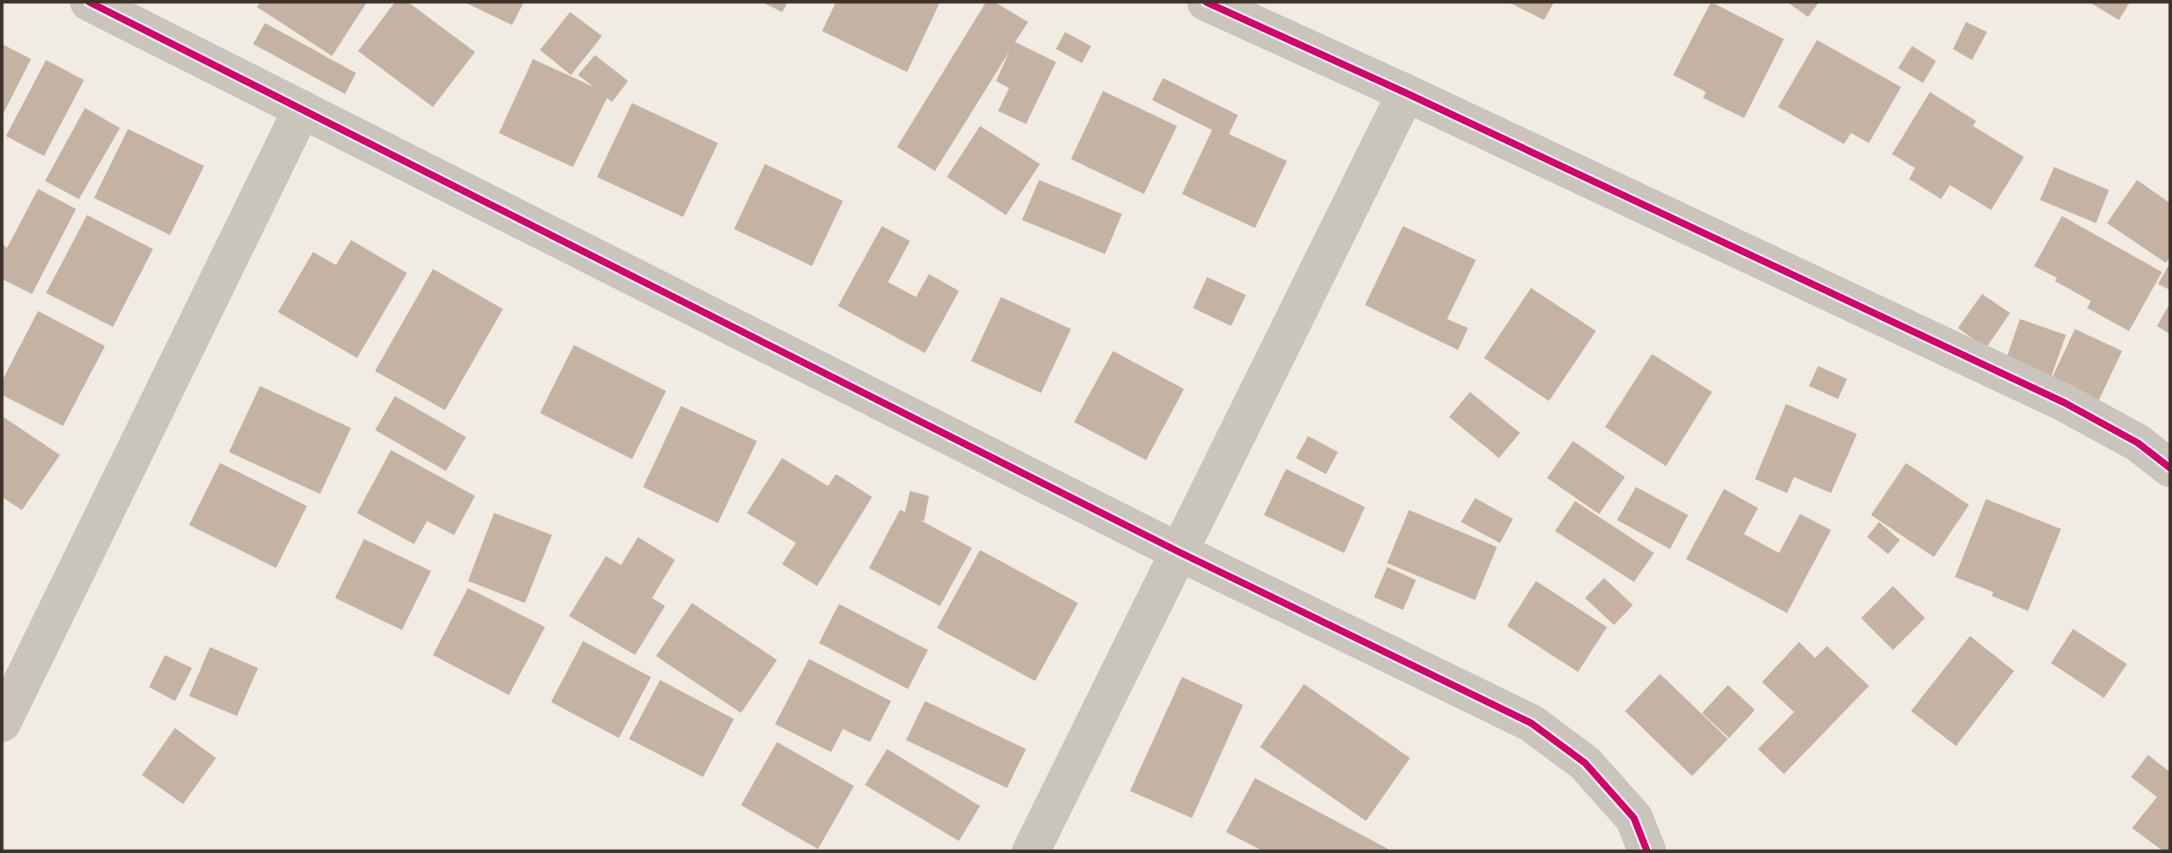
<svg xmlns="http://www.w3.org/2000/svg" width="2172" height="853" viewBox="0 0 2172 853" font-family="Rubik,sans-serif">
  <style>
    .building { fill: #c5b2a3 }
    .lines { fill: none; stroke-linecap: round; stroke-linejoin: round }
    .minor { stroke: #c9c4bc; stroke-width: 38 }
    .cycleway-casing { stroke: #fcf7ec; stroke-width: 11 }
    .cycleway { stroke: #d6006c; stroke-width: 7 }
  </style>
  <rect width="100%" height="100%" fill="#f0ece3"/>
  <path class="building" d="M260,2H367L332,56L257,7Z
    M395,2H408L475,52L433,107L358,51Z
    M464,2H524L512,25Z
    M762,2H788L782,12Z
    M836,2H940L907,72L822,31Z
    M986,2H995L1028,22L1015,42L1056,62L1026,124L998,111L1009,88L996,81L1009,52L935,171L897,147Z
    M1508,2H1554L1544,20Z
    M1711,2L1784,39L1744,118L1703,98L1706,92L1673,75Z
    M1792,2H1819L1808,17L1790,4Z
    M2089,2H2130L2119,20Z
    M570,12L602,36L571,75L540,50Z
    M1966,22L1987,32L1972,60L1953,49Z
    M265,23L356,73L345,94L253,44Z
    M1065,32L1091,46L1082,63L1056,49Z
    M1817,40L1901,87L1869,143L1851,133L1844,144L1778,107Z
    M2,44L31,59L2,116Z
    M1912,46L1936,61L1923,83L1898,68Z
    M595,55L628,81L612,102L607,98L573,167L499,133L533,59L594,87L578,75Z
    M46,60L84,80L44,156L6,136Z
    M1163,78L1238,115L1229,134L1287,161L1255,228L1182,194L1212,130L1152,100Z
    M1103,91L1177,126L1144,194L1071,159Z
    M1930,92L1976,121L1973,126L2024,157L1991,210L1950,185L1941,199L1909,179L1915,168L1892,154Z
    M632,103L718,143L683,217L597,177Z
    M85,108L120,128L79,199L45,181Z
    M980,126L1040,164L1006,215L947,177Z
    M128,129L204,166L170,235L94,198Z
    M765,164L843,201L812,266L734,229Z
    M2054,167L2109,190L2096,223L2040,200Z
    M1039,180L1122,214L1105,254L1022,220Z
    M2137,180L2170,203V256L2166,263L2107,223Z
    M38,189L76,209L32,294L2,279V244L7,248Z
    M87,215L153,249L113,327L46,293Z
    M2062,216L2162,272L2129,331L2087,308L2091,301L2055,281L2057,278L2034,266Z
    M882,226L910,241L888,282L916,297L929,274L959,291L925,353L838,306Z
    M1403,226L1476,260L1447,319L1468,328L1458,350L1365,305Z
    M351,240L407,273L357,358L278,312L313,252L336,265Z
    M2170,263V290L2158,284Z
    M433,269L503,309L445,410L375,371Z
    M1207,277L1246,295L1231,326L1193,308Z
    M1531,288L1596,331L1549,401L1484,358Z
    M1982,294L2010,313L1986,348L1958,328Z
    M1001,297L1071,329L1041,393L971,361Z
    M2170,303V334L2157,326Z
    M38,311L105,346L63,426L2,395V381Z
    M2020,319L2066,335L2051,377L2005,362Z
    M2075,329L2122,351L2097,404L2050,382Z
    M574,345L666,391L632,459L540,413Z
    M1113,351L1184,389L1146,460L1074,422Z
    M1652,354L1712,392L1666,466L1605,427Z
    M1818,366L1847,379L1838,399L1809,386Z
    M260,386L351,428L320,494L229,452Z
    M1470,392L1520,433L1499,458L1449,417Z
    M395,396L466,437L446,471L375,430Z
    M1786,404L1857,434L1831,493L1794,477L1787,493L1755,479Z
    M681,406L757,441L718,523L643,487Z
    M2,416L60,455L22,510L2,497Z
    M1308,436L1338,452L1326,474L1296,458Z
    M1573,441L1625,477L1599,514L1547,478Z
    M391,450L475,496L454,535L427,521L414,544L357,513Z
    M782,458L828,486L836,474L872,497L817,586L782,564L796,543L747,513Z
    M220,463L307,506L276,568L189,525Z
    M1906,463L1969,505L1934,557L1871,515Z
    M1286,469L1365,507L1344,553L1264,515Z
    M1636,487L1688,515L1670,549L1617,520Z
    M1724,489L1758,508L1744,534L1779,553L1800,514L1831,530L1787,613L1686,559Z
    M910,491L929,496L924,521L920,520L972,548L940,606L869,568L900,510L905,512Z
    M1475,498L1513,519L1500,543L1461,522Z
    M1986,499L2061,529L2028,611L1992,596L1993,592L1955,577Z
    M1575,501L1654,553L1634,582L1555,531Z
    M1409,510L1497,547L1475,600L1387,563Z
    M494,513L552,535L525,603L468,581Z
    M1879,522L1900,540L1888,554L1867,537Z
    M638,537L675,560L652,598L665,606L635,655L569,616L606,556L621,565Z
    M364,539L431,571L402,630L335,598Z
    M980,550L1078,603L1035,681L937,628Z
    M1387,567L1416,580L1403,610L1374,597Z
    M1604,578L1633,605L1614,625L1585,598Z
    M1536,581L1607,627L1578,672L1507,626Z
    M1893,586L1925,618L1893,650L1861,618Z
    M468,588L545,627L509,695L433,655Z
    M692,603L777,660L741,713L656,656Z
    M839,604L928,650L908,689L819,643Z
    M2073,629L2127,664L2104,698L2051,663Z
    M1970,636L2014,671L1956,746L1911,711Z
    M583,641L651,677L619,738L551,702Z
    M1799,642L1815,658L1827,646L1869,686L1784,774L1758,749L1794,712L1762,682Z
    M210,647L258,668L237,716L189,696Z
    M165,655L192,668L175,701L149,687Z
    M809,659L891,701L870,742L843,729L831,752L775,724Z
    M1660,674L1728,739L1692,776L1625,711Z
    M1182,677L1243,705L1192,818L1130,791Z
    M660,680L734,719L703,777L629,739Z
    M1304,684L1410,758L1366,821L1260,747Z
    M1728,685L1755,710L1729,738L1702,713Z
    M925,701L1026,749L1007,788L906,740Z
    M175,728L216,758L183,804L142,775Z
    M777,742L854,786L818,849L741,805Z
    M887,749L980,806L959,841L865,785Z
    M2148,755L2170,772V851H2163L2132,828L2157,797L2131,777Z
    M1255,778L1392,851H1263L1226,832Z"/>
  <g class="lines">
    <path class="minor" d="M89,2L1179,552L1531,723L1585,763L1634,818L1647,851
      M1206,2L1406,93L2065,403L2138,443L2170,468
      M2,723L302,109
      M1031,851L1406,93"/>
    <g class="cycleway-casing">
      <path id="cycleway" d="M89,2L1179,552L1531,723L1585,763L1634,818L1647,851
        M1206,2L1406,93L2065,403L2138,443L2170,468"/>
    </g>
    <use href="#cycleway" class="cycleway"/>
  </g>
  <rect width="2172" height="853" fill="none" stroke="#3c3229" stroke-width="7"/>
</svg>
